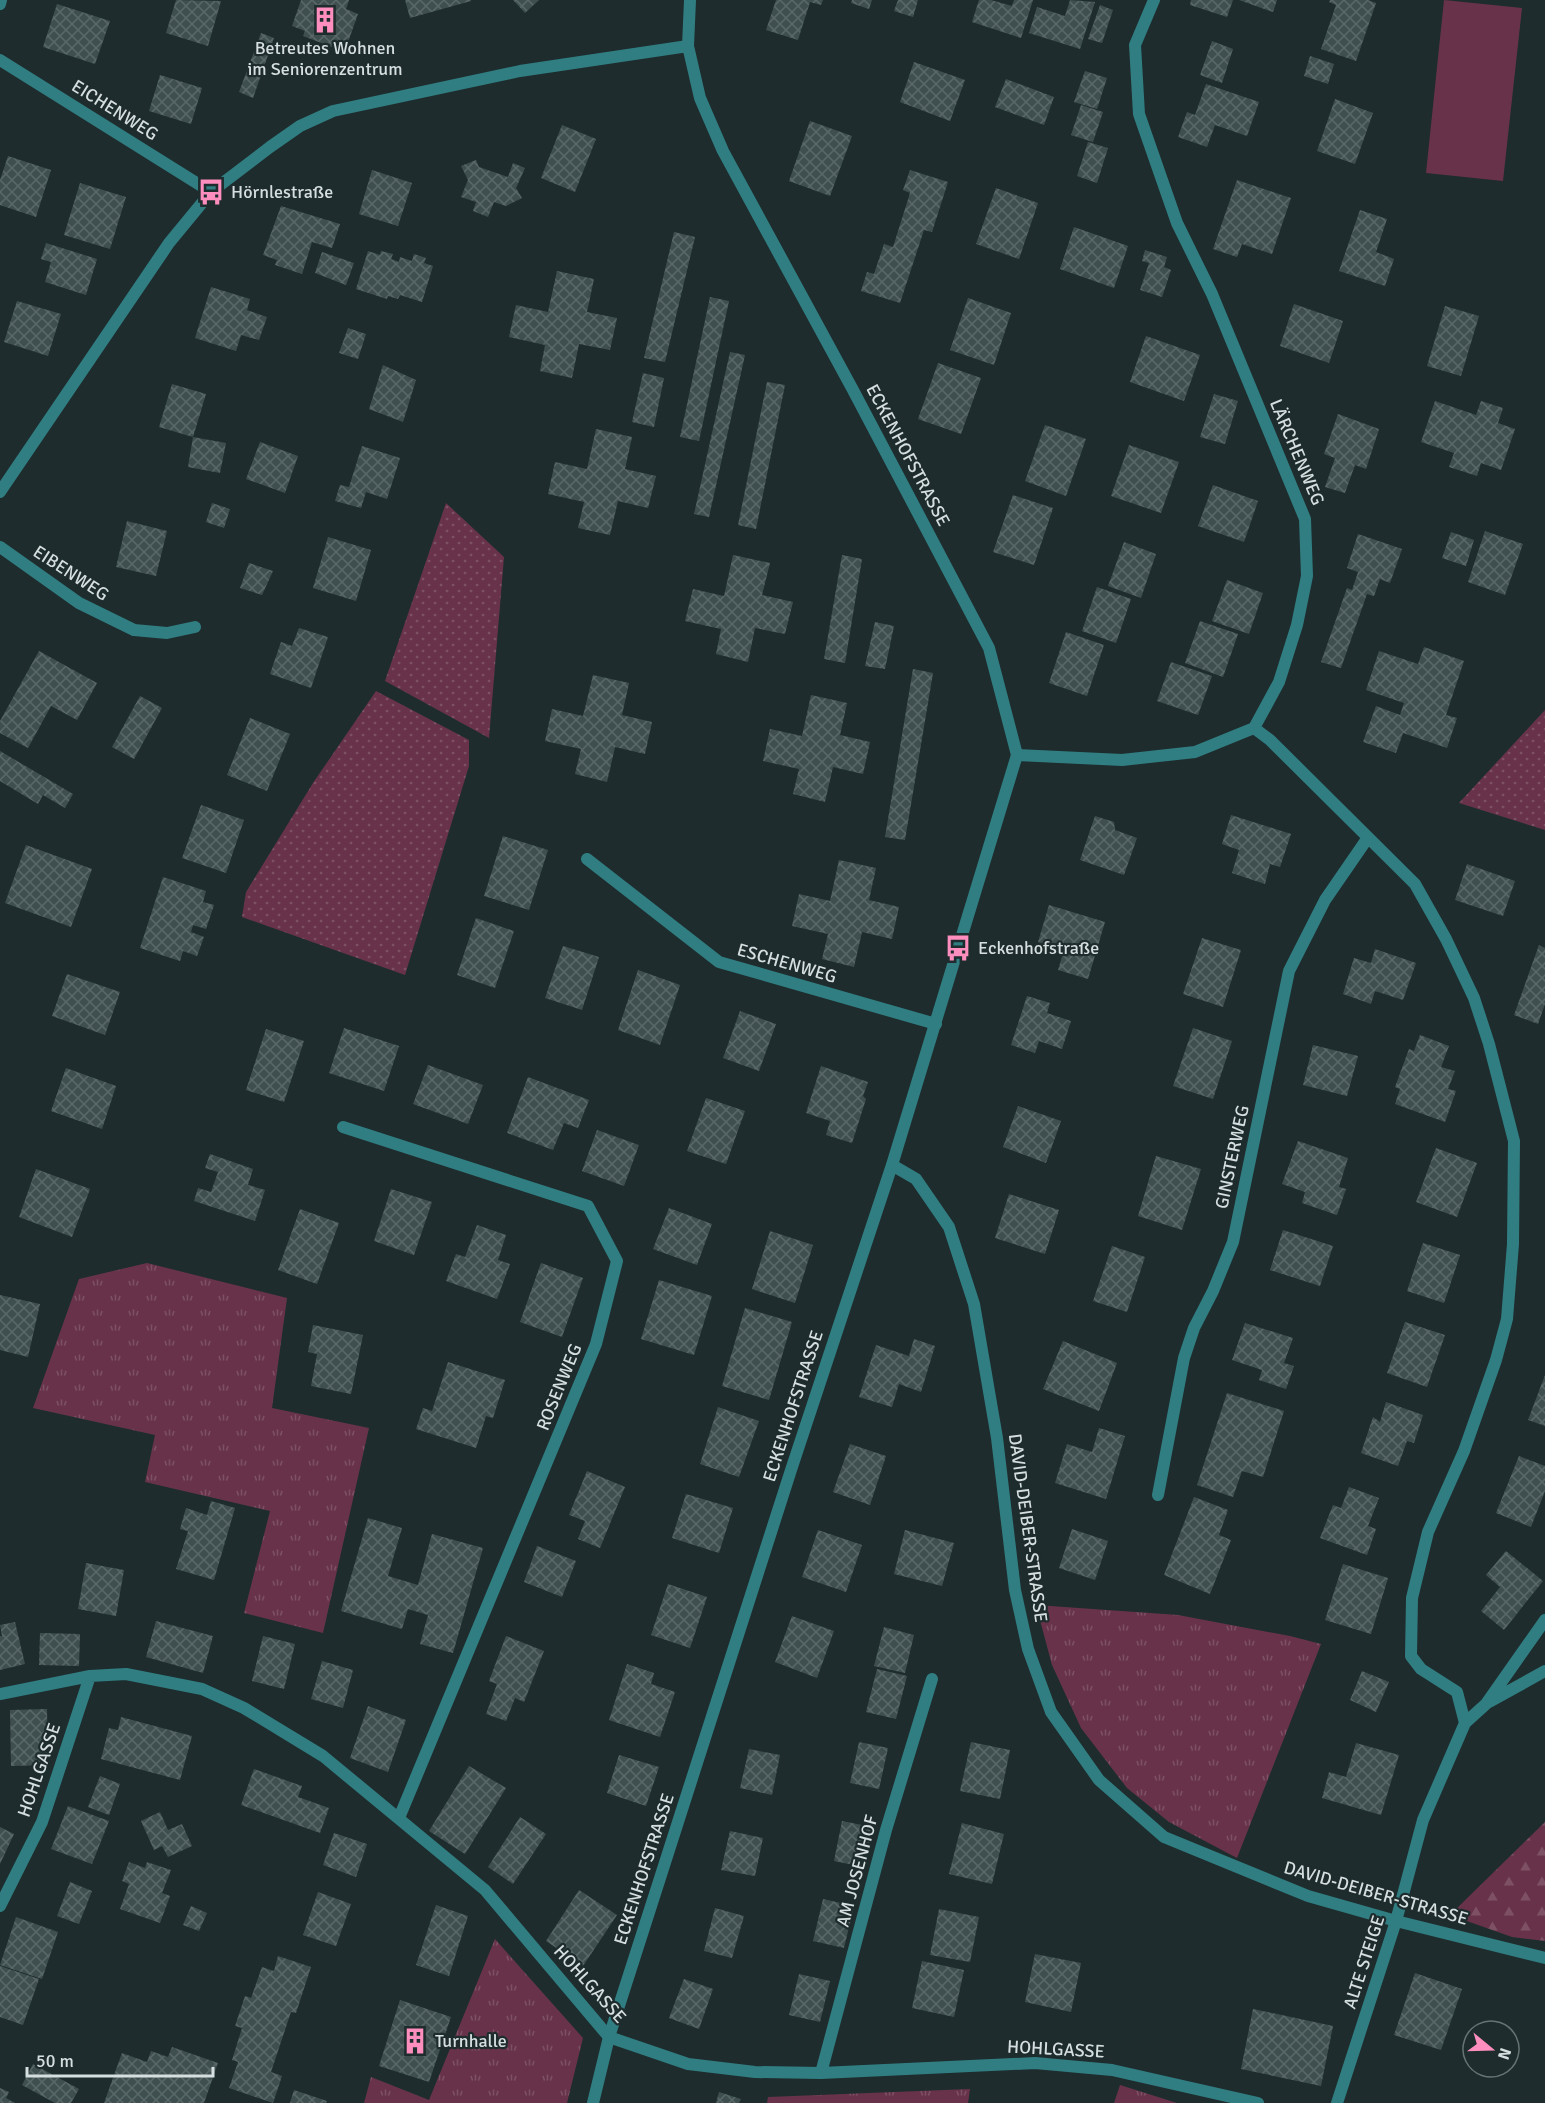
<svg xmlns="http://www.w3.org/2000/svg" width="1545" height="2103" viewBox="0 0 1545 2103" font-family="Signika,sans-serif">
  <style>
    .grass { fill: url(#grass-tufts) }
    .forest { fill: url(#forest-firs) }
    .park { fill: url(#park-dots) }
    .pitch { fill: #68334a }
    .building { fill: url(#building-cross-hatch) }
    .lines { fill: none; stroke-linecap: round; stroke-linejoin: round }
    .minor { stroke: #307e82; stroke-width: 12 }
    .tertiary { stroke: #307e82; stroke-width: 12 }
    .labels { text-anchor: middle; dominant-baseline: central; stroke-width: 4.5; stroke-linejoin: round; paint-order: stroke }
    .poi-label { font-size: 18px; fill: #d6dfdf; stroke: #1e2c2d; text-anchor: start }
    .street-label { font-size: 18px; fill: #d6dfdf; stroke: #1e2c2d }
  </style>
  <defs>
    <pattern id="grass-tufts" width="24" height="20" patternUnits="userSpaceOnUse" patternTransform="scale(1.5)"><rect width="24" height="20" fill="#68334a"/><path d="M3 7l-1-3M5 7V3M7 7l1-3M15 17l-1-3M17 17v-4M19 17l1-3" fill="none" stroke="#7d5064"/></pattern>
    <pattern id="forest-firs" width="22" height="20" patternUnits="userSpaceOnUse" patternTransform="scale(1.5)"><rect width="22" height="20" fill="#68334a"/><path d="M5 1l3.5 6h-7zM16 11l3.5 6h-7z" fill="#7d5064"/></pattern>
    <pattern id="park-dots" width="8" height="8" patternUnits="userSpaceOnUse" patternTransform="scale(1.5)"><rect width="8" height="8" fill="#68334a"/><path d="M2 2h.1M6 6h.1" fill="none" stroke="#7d5064" stroke-width="1.8" stroke-linecap="round"/></pattern>
    <pattern id="building-cross-hatch" width="8" height="8" patternUnits="userSpaceOnUse" patternTransform="scale(1.5)"><rect width="8" height="8" fill="#3f4f4f"/><path d="M0 0l8 8M0 8l8-8" fill="none" stroke="#5a6868"/></pattern>
  </defs>
  <rect width="100%" height="100%" fill="#1e2c2d"/>
  <path class="grass" d="M147,1263L287,1298L272,1408L369,1428L323,1633L244,1613L270,1511L145,1482L155,1435L33,1408L79,1279Z
    M1036,1605L1178,1615L1290,1636L1321,1644L1237,1858L1169,1822L1127,1788L1081,1728L1052,1665Z
    M495,1939L583,2038L567,2103H364L371,2077L429,2100Z
    M1120,2085L1177,2103H1114Z
    M970,2089L968,2103H767L768,2097Z"/>
  <path class="forest" d="M1545,1822V1941L1512,1937L1450,1915Z"/>
  <path class="park" d="M446,503L504,557L489,738L385,681Z
    M376,691L469,740V766L405,975L242,917L246,892L313,783Z
    M1545,710V830L1459,803Z"/>
  <path class="pitch" d="M1444,0L1522,8L1503,181L1426,173Z"/>
  <path class="building" d="M176,0L221,1L208,46L166,33Z
    M301,0H349L346,9L358,14L347,45L335,40L332,47L303,36L305,31L292,26Z
    M405,0H471V1L410,18Z
    M513,0H539L525,13Z
    M776,0H823L821,5L810,2L798,40L766,30Z
    M852,0H872L869,9L851,3Z
    M898,0H918L913,17L894,11Z
    M979,0H991L1012,6L1014,0H1033L1021,38L972,22Z
    M1070,0L1095,2L1080,49L1029,33L1037,7L1065,16Z
    M1191,0H1233L1227,17L1190,5Z
    M1239,0H1277L1273,12Z
    M1330,0H1368L1376,3L1356,61L1321,49L1336,5L1329,2Z
    M57,4L110,21L95,64L43,47Z
    M1100,5L1113,10L1102,43L1088,39Z
    M261,33L274,38L253,98L239,92Z
    M1212,41L1233,49L1222,83L1200,75Z
    M1310,56L1334,64L1328,84L1304,76Z
    M914,62L965,80L950,121L900,102Z
    M1085,71L1107,78L1097,109L1074,102Z
    M160,75L202,88L191,124L149,111Z
    M1006,79L1054,97L1044,125L995,107Z
    M1206,84L1259,102L1247,136L1215,125L1207,147L1178,137L1187,112L1195,115Z
    M1335,99L1373,113L1355,164L1317,151Z
    M1081,105L1103,112L1093,142L1071,135Z
    M810,121L852,136L830,196L789,181Z
    M562,125L596,139L575,192L541,178Z
    M1088,142L1108,148L1097,183L1077,176Z
    M8,156L51,170L36,217L0,205V180Z
    M476,160L479,167L508,177L513,163L525,168L516,188L522,198L506,206L494,202L488,217L473,211L476,202L461,197L468,180L461,166Z
    M372,170L412,183L398,226L359,214Z
    M910,170L948,182L932,232L924,230L900,303L861,291L867,272L874,274L884,244L893,247L910,193L903,190Z
    M1237,180L1291,198L1272,254L1242,244L1237,257L1213,249Z
    M80,183L126,197L110,249L64,235Z
    M996,188L1038,203L1019,259L976,244Z
    M281,206L340,224L332,248L312,242L302,274L275,265L277,260L263,255Z
    M1360,210L1387,219L1376,252L1394,259L1385,286L1339,271Z
    M1074,227L1128,246L1114,288L1060,269Z
    M674,232L695,237L665,362L644,358Z
    M46,243L97,259L86,295L45,282L51,262L41,259Z
    M1145,250L1167,257L1164,267L1171,270L1162,297L1140,290L1149,263L1142,261Z
    M368,251L380,255L381,251L393,254L391,259L399,262L400,257L412,261L414,254L426,258L424,263L433,266L422,302L400,295L398,299L388,296L387,299L356,289Z
    M322,252L354,263L346,285L315,273Z
    M557,271L594,279L587,312L617,318L610,350L579,344L572,378L540,371L545,345L509,337L516,305L548,312Z
    M211,287L250,299L247,310L267,317L259,340L241,335L236,351L195,338Z
    M710,297L729,301L699,441L680,437Z
    M968,298L1011,313L994,365L950,350Z
    M17,301L61,314L48,356L4,342Z
    M1294,304L1343,321L1329,363L1280,346Z
    M1445,306L1479,316L1461,376L1427,366Z
    M348,328L366,334L358,359L339,353Z
    M1146,336L1200,355L1184,401L1130,382Z
    M730,352L745,355L709,517L694,514Z
    M938,363L981,378L961,434L918,419Z
    M383,365L416,380L403,422L369,409Z
    M643,373L664,378L654,427L632,422Z
    M767,382L785,385L756,529L738,525Z
    M172,384L206,394L193,437L159,427Z
    M1214,394L1238,401L1225,444L1200,437Z
    M1435,401L1476,415L1481,401L1503,408L1498,423L1515,429L1501,470L1481,463L1477,476L1449,467L1454,453L1421,442Z
    M1338,414L1379,429L1366,469L1355,465L1345,493L1325,487L1335,458L1324,454Z
    M1045,425L1086,439L1066,496L1025,481Z
    M596,429L632,437L625,469L656,476L648,508L618,501L610,535L578,528L584,502L548,494L555,462L587,469Z
    M193,437L226,443L220,473L188,467Z
    M260,442L298,456L285,493L246,479Z
    M1129,445L1179,462L1161,513L1111,496Z
    M362,446L400,458L387,499L366,492L361,508L335,501L340,485L349,487Z
    M1213,485L1258,501L1244,542L1198,526Z
    M1013,495L1053,508L1034,565L993,552Z
    M212,503L230,509L224,528L206,522Z
    M127,521L167,531L156,576L116,567Z
    M1485,531L1523,544L1505,595L1468,582Z
    M1451,532L1474,540L1466,566L1442,558Z
    M1358,534L1402,549L1390,583L1380,579L1374,596L1367,594L1341,668L1321,662L1347,588L1352,590L1358,572L1347,568Z
    M328,537L371,550L356,601L313,588Z
    M1124,542L1156,554L1141,598L1108,586Z
    M733,555L770,563L762,595L793,602L785,634L755,628L748,662L716,654L721,629L685,621L693,589L724,596Z
    M842,555L862,559L845,663L824,659Z
    M249,563L273,571L262,595L240,588Z
    M1227,580L1263,593L1249,634L1212,621Z
    M1097,587L1131,599L1116,643L1082,631Z
    M1200,621L1238,634L1223,677L1185,663Z
    M875,622L894,626L885,669L865,666Z
    M299,628L328,637L311,688L270,674L281,642L292,646Z
    M1066,632L1104,645L1087,696L1049,683Z
    M1424,647L1464,661L1446,715L1457,718L1447,748L1403,733L1396,753L1363,742L1376,706L1400,715L1404,703L1366,690L1379,651L1418,664Z
    M39,651L97,683L77,720L51,706L28,748L0,733V721Z
    M1171,662L1212,676L1198,715L1157,701Z
    M913,669L933,673L905,840L885,837Z
    M593,675L629,683L622,715L652,722L645,754L615,747L607,782L575,774L581,749L545,741L552,709L583,716Z
    M811,695L847,703L840,735L870,742L863,774L833,767L825,802L793,794L799,769L763,761L770,729L802,736Z
    M140,696L162,708L134,759L112,747Z
    M250,718L290,734L267,791L227,775Z
    M0,751L73,794L65,808L43,795L38,804L0,781Z
    M201,805L244,820L226,873L182,858Z
    M1231,815L1291,834L1280,867L1270,864L1265,884L1232,873L1239,850L1222,844Z
    M1095,816L1114,822L1115,830L1137,838L1124,875L1080,860Z
    M503,836L548,850L529,910L484,896Z
    M26,845L92,869L71,927L5,903Z
    M839,860L876,868L869,900L899,907L892,939L862,932L854,967L822,959L828,934L792,926L799,894L830,901Z
    M1467,864L1515,881L1503,916L1455,900Z
    M163,877L206,891L203,902L214,905L206,929L193,925L191,932L204,937L197,956L183,951L180,961L140,948Z
    M1049,905L1105,922L1088,979L1058,970L1064,950L1038,942Z
    M476,918L514,931L495,988L457,975Z
    M1202,938L1241,950L1223,1007L1183,994Z
    M1539,945L1545,948V1004L1538,1024L1514,1015Z
    M563,946L599,957L582,1010L545,998Z
    M1375,949L1416,963L1403,1000L1375,991L1371,1004L1343,994L1354,958L1371,963Z
    M638,970L680,985L660,1045L618,1030Z
    M67,974L120,992L105,1035L52,1016Z
    M1027,996L1050,1003L1047,1013L1071,1021L1062,1049L1039,1041L1035,1053L1011,1045Z
    M740,1011L776,1024L759,1071L723,1058Z
    M344,1028L399,1046L384,1091L329,1073Z
    M1193,1028L1232,1041L1213,1099L1173,1086Z
    M266,1029L304,1041L284,1102L246,1090Z
    M1420,1035L1449,1046L1441,1067L1455,1071L1448,1089L1456,1091L1445,1122L1395,1104L1400,1089L1395,1087L1409,1049L1414,1051Z
    M1313,1045L1358,1056L1347,1096L1303,1085Z
    M428,1065L483,1085L468,1124L413,1104Z
    M821,1066L868,1082L863,1096L866,1099L852,1143L826,1135L830,1121L806,1113Z
    M66,1068L116,1086L102,1129L51,1111Z
    M528,1077L589,1100L578,1128L564,1123L553,1150L507,1133Z
    M706,1098L745,1111L726,1164L687,1151Z
    M1018,1106L1061,1121L1046,1163L1003,1147Z
    M597,1130L639,1145L624,1186L582,1171Z
    M1298,1141L1348,1158L1339,1187L1346,1189L1337,1215L1302,1203L1305,1192L1282,1184Z
    M1436,1148L1477,1163L1457,1217L1416,1202Z
    M210,1154L253,1169L248,1185L265,1190L255,1221L194,1201L198,1188L211,1192L218,1172L205,1168Z
    M1156,1156L1201,1169L1182,1230L1138,1216Z
    M36,1169L90,1189L72,1237L19,1217Z
    M391,1189L432,1202L414,1255L374,1241Z
    M1009,1194L1059,1210L1045,1254L995,1238Z
    M669,1208L712,1224L697,1265L653,1249Z
    M300,1209L339,1223L317,1284L278,1270Z
    M477,1225L506,1235L498,1260L510,1264L497,1299L446,1281L456,1254L465,1257Z
    M1283,1230L1333,1246L1320,1286L1270,1270Z
    M770,1231L813,1245L795,1303L752,1289Z
    M1423,1243L1460,1255L1444,1303L1407,1291Z
    M1112,1246L1145,1257L1127,1312L1093,1301Z
    M541,1263L583,1278L562,1337L520,1322Z
    M659,1280L712,1296L694,1355L641,1339Z
    M0,1295L40,1304L28,1357L0,1350Z
    M745,1308L792,1322L769,1400L722,1386Z
    M1405,1322L1445,1335L1427,1387L1387,1373Z
    M1245,1323L1293,1338L1284,1363L1294,1366L1286,1389L1259,1380L1262,1370L1232,1360Z
    M313,1325L363,1335L351,1394L311,1386L317,1354L308,1352Z
    M914,1339L935,1346L921,1392L899,1384L892,1407L859,1397L876,1345L909,1356Z
    M1063,1341L1117,1363L1099,1411L1043,1389Z
    M448,1362L505,1380L493,1418L486,1416L476,1448L416,1429L423,1408L432,1411Z
    M1545,1375V1426L1528,1420Z
    M1227,1393L1284,1411L1263,1477L1242,1471L1233,1497L1197,1485Z
    M1386,1402L1423,1415L1414,1443L1407,1441L1398,1466L1361,1453L1373,1417L1380,1422Z
    M718,1407L759,1421L739,1477L700,1464Z
    M1099,1428L1125,1436L1106,1499L1055,1483L1067,1444L1092,1452Z
    M850,1444L886,1456L870,1505L833,1492Z
    M1519,1456L1545,1466V1491L1531,1527L1496,1513Z
    M587,1471L625,1487L600,1548L578,1539L585,1521L569,1515Z
    M1349,1487L1379,1498L1368,1526L1376,1529L1367,1555L1320,1538L1333,1505L1341,1508Z
    M686,1494L733,1508L719,1553L672,1538Z
    M1194,1497L1228,1510L1219,1535L1231,1540L1210,1594L1164,1575Z
    M211,1501L235,1508L214,1580L176,1569L188,1531L180,1529L186,1508L207,1515Z
    M368,1518L402,1528L388,1576L418,1585L432,1534L483,1548L453,1653L420,1644L428,1615L408,1609L402,1629L341,1611Z
    M1072,1529L1108,1541L1095,1580L1059,1568Z
    M818,1530L862,1545L846,1592L802,1577Z
    M905,1530L954,1543L942,1586L894,1574Z
    M537,1546L576,1561L562,1597L524,1582Z
    M1506,1551L1543,1581L1504,1630L1481,1611L1500,1587L1486,1575Z
    M86,1563L124,1570L116,1616L78,1609Z
    M1343,1564L1388,1578L1371,1634L1325,1620Z
    M668,1584L707,1597L690,1648L651,1635Z
    M792,1616L834,1631L817,1678L775,1662Z
    M156,1621L213,1636L203,1673L146,1657Z
    M15,1622L25,1664L0,1670V1636H2L0,1625Z
    M884,1627L914,1635L905,1673L874,1666Z
    M40,1633L80,1634L79,1666L39,1665Z
    M263,1636L295,1644L284,1689L252,1681Z
    M506,1636L544,1651L524,1702L515,1698L506,1721L486,1714L497,1684L489,1681Z
    M322,1661L353,1670L343,1708L311,1699Z
    M627,1664L654,1673L651,1684L675,1692L660,1737L609,1720Z
    M877,1669L907,1676L896,1719L866,1712Z
    M1362,1671L1389,1682L1376,1712L1350,1700Z
    M368,1706L406,1720L388,1772L350,1758Z
    M47,1709L48,1765L11,1766L10,1710Z
    M121,1717L192,1736L180,1780L101,1759L109,1728L118,1730Z
    M859,1742L888,1748L879,1789L850,1783Z
    M971,1742L1010,1750L1000,1799L960,1791Z
    M1356,1743L1399,1755L1381,1815L1322,1798L1329,1772L1346,1777Z
    M749,1749L780,1755L772,1795L740,1788Z
    M619,1755L659,1767L646,1806L607,1793Z
    M469,1766L506,1788L465,1854L429,1831Z
    M254,1769L302,1786L298,1797L329,1808L320,1833L241,1805Z
    M100,1776L120,1784L109,1815L88,1807Z
    M68,1806L109,1821L92,1864L51,1849Z
    M160,1812L168,1830L182,1824L192,1846L168,1857L162,1846L154,1850L141,1821Z
    M520,1817L546,1834L513,1884L488,1867Z
    M842,1821L872,1827L864,1867L834,1861Z
    M962,1823L1004,1834L992,1884L949,1874Z
    M0,1827L14,1834L0,1864Z
    M730,1831L763,1838L755,1876L721,1870Z
    M334,1833L367,1844L356,1877L323,1865Z
    M129,1862L145,1868L147,1862L171,1870L162,1893L170,1896L160,1923L120,1909L129,1884L122,1881Z
    M70,1882L92,1891L79,1924L57,1916Z
    M579,1890L617,1915L583,1966L546,1941Z
    M318,1892L351,1904L336,1946L303,1935Z
    M823,1899L854,1906L844,1948L813,1941Z
    M436,1905L468,1916L449,1976L416,1965Z
    M191,1906L207,1913L199,1931L183,1925Z
    M715,1908L744,1916L732,1958L704,1951Z
    M939,1909L979,1917L970,1962L930,1955Z
    M16,1917L58,1932L42,1979L0,1965Z
    M1035,1954L1081,1963L1071,2012L1025,2002Z
    M278,1956L311,1967L296,2013L291,2012L271,2072L282,2076L273,2103L229,2088L238,2062L232,2060L242,2028L235,2026L245,1996L251,1998L262,1967L274,1971Z
    M922,1961L964,1970L954,2017L912,2008Z
    M0,1966L39,1979L23,2025L0,2017Z
    M1415,1973L1462,1989L1441,2050L1394,2035Z
    M799,1974L830,1981L820,2022L789,2015Z
    M684,1979L713,1989L699,2029L669,2018Z
    M400,2000L451,2017L429,2082L379,2066Z
    M1253,2009L1333,2026L1321,2086L1241,2069Z
    M172,2047L218,2063L204,2103H104L122,2053L147,2062L151,2051L168,2057Z
    M33,2064L79,2089L71,2103H55L22,2085Z
    M0,2088L9,2092L6,2098L15,2103H0Z
    M294,2090L327,2101L326,2103H290Z
    M719,2092L741,2099L739,2103H716Z"/>
  <g class="lines">
    <path class="minor" d="M0,4L1,0
      M0,60L211,192
      M0,547L79,603L134,630L167,633L195,627
      M1254,728L1270,740L1415,884L1446,939L1474,998L1489,1044L1514,1141L1513,1244L1507,1319L1496,1360L1464,1451L1428,1532L1412,1598L1411,1656L1421,1669L1457,1692L1465,1723
      M1017,755L1122,760L1195,752L1254,728L1279,682L1297,625L1307,576L1305,519L1212,294L1177,223L1139,114L1135,45L1154,0
      M587,859L719,962L936,1024
      M343,1127L588,1206L617,1261L596,1344L399,1818
      M1158,1495L1184,1358L1194,1328L1213,1291L1233,1242L1289,971L1325,900L1367,839
      M0,1694L90,1676L126,1674L202,1689L244,1708L323,1756L485,1890L609,2037L688,2064L755,2072L821,2073L1035,2063L1112,2070L1258,2103
      M1489,1702L1545,1671
      M0,1906L42,1822L90,1676
      M821,2073L886,1830L932,1679
      M1337,2103L1396,1921L1423,1820L1465,1723L1486,1704L1545,1620"/>
    <path class="tertiary" d="M0,492L169,243L211,192L270,147L300,126L333,111L520,71L688,46
      M892,1165L916,1179L949,1227L974,1304L997,1438L1015,1590L1028,1649L1051,1712L1099,1780L1164,1837L1308,1896L1396,1921L1545,1958
      M593,2103L609,2037L791,1470L892,1165L1017,755L989,648L853,390L723,151L700,98L688,46L690,0"/>
  </g>
  <defs>
    <g id="building-bare" transform="scale(2.07)"><path d="M-4-6H4V6H1V3H-1V6H-4ZM-2.5-4.3h1.7v1.8h-1.7ZM.8-4.3h1.7v1.8H.8ZM-2.5-1h1.7V.8h-1.7ZM.8-1h1.7V.8H.8Z" fill="#fe8ebe" stroke="#1e2c2d" stroke-width="2.5" paint-order="stroke"/></g>
    <g id="bus-bare" transform="scale(2.07)"><path d="M-5-6H5V4H4V6H2V4H-2V6H-4V4H-5ZM-3.5-4V0h7V-4ZM-3.5 1.2v1.5H-2V1.2ZM2 1.2v1.5H3.5V1.2Z" fill="#fe8ebe" stroke="#1e2c2d" stroke-width="2.5" paint-order="stroke"/></g>
  </defs>
  <g fill-rule="evenodd">
    <use href="#building-bare" x="325" y="20"/>
    <use href="#bus-bare" x="211" y="192"/>
    <use href="#bus-bare" x="958" y="948"/>
    <use href="#building-bare" x="415" y="2041"/>
  </g>
  <g class="labels">
    <g class="poi-label">
      <text x="325" y="48" text-anchor="middle">Betreutes Wohnen<tspan x="325" dy="21">im Seniorenzentrum</tspan></text>
      <text x="231" y="192">Hörnlestraße</text>
      <text x="978" y="948">Eckenhofstraße</text>
      <text x="435" y="2041">Turnhalle</text>
    </g>
    <g class="street-label">
      <text transform="translate(115 110) rotate(32)">EICHENWEG</text>
      <text transform="translate(1297 452) rotate(67)">LÄRCHENWEG</text>
      <text transform="translate(908 455) rotate(62)">ECKENHOFSTRASSE</text>
      <text transform="translate(71 573) rotate(33)">EIBENWEG</text>
      <text transform="translate(787 963) rotate(16)">ESCHENWEG</text>
      <text transform="translate(1232 1157) rotate(-78)">GINSTERWEG</text>
      <text transform="translate(559 1387) rotate(-68)">ROSENWEG</text>
      <text transform="translate(793 1406) rotate(-72)">ECKENHOFSTRASSE</text>
      <text transform="translate(1028 1528) rotate(82)">DAVID-DEIBER-STRASSE</text>
      <text transform="translate(39 1770) rotate(-71)">HOHLGASSE</text>
      <text transform="translate(644 1869) rotate(-72)">ECKENHOFSTRASSE</text>
      <text transform="translate(857 1871) rotate(-75)">AM JOSENHOF</text>
      <text transform="translate(1376 1893) rotate(16)">DAVID-DEIBER-STRASSE</text>
      <text transform="translate(1364 1962) rotate(-72)">ALTE STEIGE</text>
      <text transform="translate(590 1984) rotate(48)">HOHLGASSE</text>
      <text transform="translate(1056 2049) rotate(3)">HOHLGASSE</text>
    </g>
  </g>
  <g transform="translate(1491 2049) rotate(109)"><circle r="28" fill="#1e2c2d" stroke="#687474" stroke-width="1.5"/>
  <path d="M0-4.5L10 22L0 15L-10 22Z" fill="#fe8ebe"/>
  <text y="-9" font-size="16" font-weight="bold" text-anchor="middle" fill="#d6dfdf">N</text>
  </g>
  <path d="M27 2067v9h186v-9" fill="none" stroke="#d6dfdf" stroke-width="3"/>
  <text x="36" y="2067" font-size="18" fill="#d6dfdf" stroke="#1e2c2d" stroke-width="4.5" paint-order="stroke">50 m</text>
</svg>
